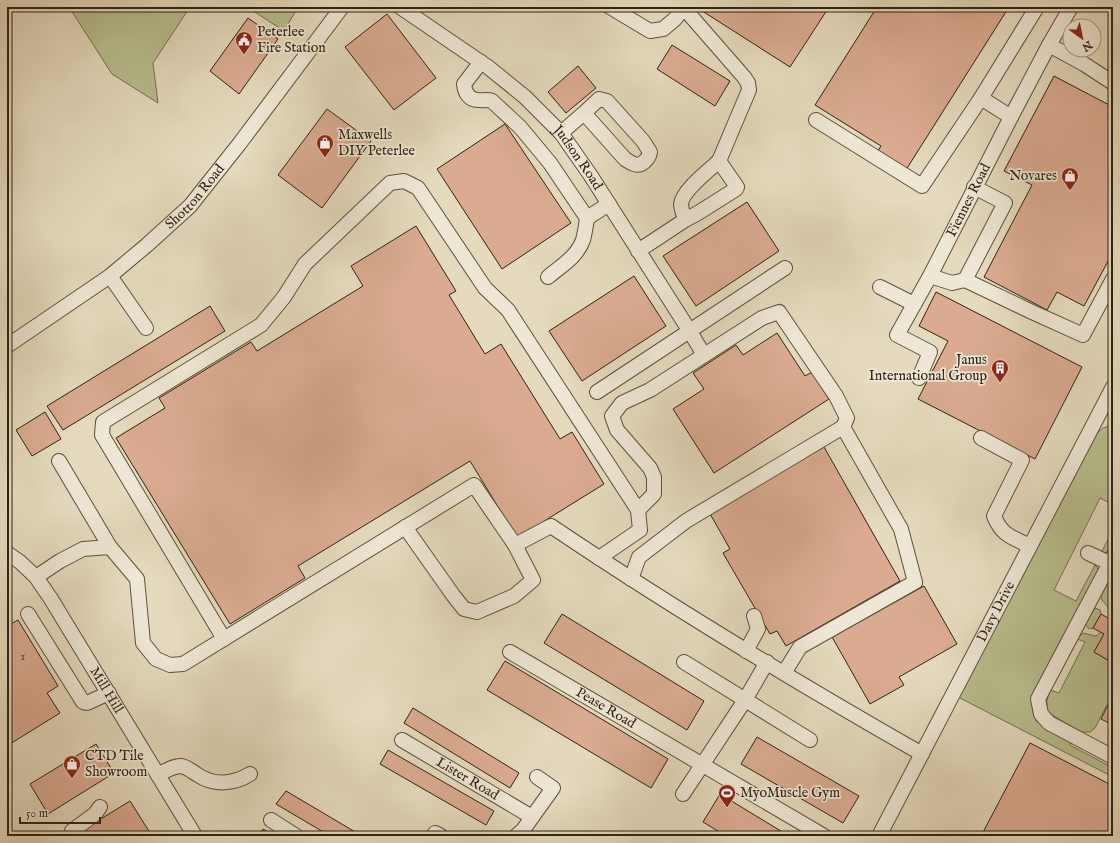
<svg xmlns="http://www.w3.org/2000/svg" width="1120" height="843" viewBox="0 0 1120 843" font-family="'IM FELL English',serif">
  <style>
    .green { fill: #b8be8f; stroke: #747052 }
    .building { fill: #daab91; stroke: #2f2314 }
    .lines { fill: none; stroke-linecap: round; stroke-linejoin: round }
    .minor-casing { stroke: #5c513e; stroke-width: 16 }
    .minor { stroke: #eee7d5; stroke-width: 14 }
    .labels { text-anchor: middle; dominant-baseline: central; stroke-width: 3.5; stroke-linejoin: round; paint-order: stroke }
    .number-label { font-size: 12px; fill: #5a4533 }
    .poi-label { font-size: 14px; fill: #2f2314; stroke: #eee7d5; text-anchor: start }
    .street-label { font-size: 14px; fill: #2f2314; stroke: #eee7d5 }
  </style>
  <rect width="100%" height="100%" fill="#e5dabe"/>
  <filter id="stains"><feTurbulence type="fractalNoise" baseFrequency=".005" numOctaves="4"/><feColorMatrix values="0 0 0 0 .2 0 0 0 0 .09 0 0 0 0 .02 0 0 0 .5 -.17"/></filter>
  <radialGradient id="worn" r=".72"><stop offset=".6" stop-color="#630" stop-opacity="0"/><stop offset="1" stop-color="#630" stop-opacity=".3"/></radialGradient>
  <path class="green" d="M69,7H190L153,63L158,103L112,74Z
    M247,7H298L284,31Z
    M1113,425V505L1100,498L1054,590L1076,601L1095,565L1098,569L1097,575L1032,699L1036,721L1070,742V745L1113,768V777L958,697L1085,453L1097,433L1103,428Z
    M1113,530V542L1106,553H1101Z
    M1113,573V613L1110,619L1108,607L1102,600L1101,596Z
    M1095,608L1100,610L1101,614L1093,628L1092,629L1088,628L1085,624Z
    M1101,632L1104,634L1094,652L1113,663V693L1095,728L1090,732H1081L1047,712V700L1050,690L1059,693L1085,642L1077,639L1083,633L1096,636Z"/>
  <path class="building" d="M649,7H660L657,12Z
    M696,7H829L790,67Z
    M877,7H1009L904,173L875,155L881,146L815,105Z
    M387,14L436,78L394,110L345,47Z
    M248,18L278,39L239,94L210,71Z
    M672,45L730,81L715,106L657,69Z
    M578,66L596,88L566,113L548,92Z
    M1054,76L1113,107V186L1108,195L1113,197V252L1084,306L1057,292L1047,310L984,277L1032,185L1004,171Z
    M327,109L371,141L322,208L278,175Z
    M505,124L571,223L502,269L437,169Z
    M747,202L779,251L696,306L663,256Z
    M416,226L456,291L449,295L485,354L501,344L560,439L572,432L604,484L517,538L470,461L298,566L305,578L230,624L116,438L165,408L159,398L251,342L257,351L363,286L351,266Z
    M634,276L666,326L582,381L549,331Z
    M936,292L1082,367L1035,459L918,399L948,341L919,326Z
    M210,306L225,331L63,430L47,406Z
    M777,333L805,376L812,372L829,399L714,473L673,409L704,389L693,373L736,345L743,355Z
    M45,412L61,439L32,456L16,430Z
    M824,447L900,581L786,646L777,631L770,634L723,553L730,549L709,512Z
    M924,586L957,644L899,677L904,685L870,704L832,637Z
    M1113,613V663L1094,652L1104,634L1093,628L1101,614L1110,619Z
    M562,614L704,701L687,730L544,643Z
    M18,620L58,686L47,693L60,713L10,744L7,738V626Z
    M505,661L668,759L651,788L487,690Z
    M1113,695V725L1101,719Z
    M413,708L519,773L510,788L404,723Z
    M757,737L859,796L843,823L741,764Z
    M1030,743L1113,786V836H981Z
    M96,744L114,773L48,814L30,784Z
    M388,750L494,811L486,825L380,764Z
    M286,791L362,836H330L276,804Z
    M720,794L789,836H726L703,822Z
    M130,801L152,836H73Z
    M263,829L275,836H259Z"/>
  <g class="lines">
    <g class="minor-casing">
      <g id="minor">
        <path id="s1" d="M400,7L488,67L525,97L561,133L591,176L689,330L704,355"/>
        <path d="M610,7L650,31L663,29L675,19L684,7"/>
        <path d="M683,7L744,77L748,83L749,90L719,161"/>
        <path d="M1049,45L1084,64L1113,83"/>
        <path d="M481,62L464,84C465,93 469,100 478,100C483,101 487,99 492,101L520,127L550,163L587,218L609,204"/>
        <path d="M981,98L1037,7"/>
        <path d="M816,120L922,186L981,98L1011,117"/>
        <path d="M561,133L584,113L625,159C628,161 631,163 634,164C641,167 649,159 650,152L643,141L607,101L599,99L584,113"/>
        <path d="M638,251L685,220L698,213L736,189L737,187L719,161C709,170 682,191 681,204C681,209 684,215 685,220"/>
        <path d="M110,276L146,328"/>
        <path d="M930,276L952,283L965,280L1005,203L974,187"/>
        <path d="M548,277C561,266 577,257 583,240C585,233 586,225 587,218"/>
        <path d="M965,280L1032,312L1083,335L1113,279"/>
        <path d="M880,287L914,304"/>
        <path id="s2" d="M7,346L110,276L147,245L190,206L240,143L342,7"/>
        <path id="s3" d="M919,378L930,352L897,335L930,276L1011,117L1049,45L1071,7"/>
        <path d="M597,392L785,268"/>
        <path d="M981,438L1022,460L994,516C1002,536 1012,537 1030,546"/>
        <path d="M59,461L110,547"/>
        <path d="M638,510L654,494V477L650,468L617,430L612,416L622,403L650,390L762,318L779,312L836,396L847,418L843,427"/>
        <path d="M405,527L453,595L464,609L477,612L514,596L533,580L515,545"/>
        <path id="s4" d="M7,553L20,562L36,577L51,599L195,836"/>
        <path d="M1088,553L1109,563"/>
        <path d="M1113,557L1038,699L1041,714L1049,723L1113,757"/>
        <path d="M36,577L60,561L83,549L110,547L137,579L143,643L156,659L170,665L183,664L474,485L515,545L551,526C671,607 796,682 922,754"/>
        <path d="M631,579L639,557L686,521L843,427L901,529L915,582L800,647L784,673"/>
        <path d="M28,614L83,702L87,703L109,693"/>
        <path d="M224,639L102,435L103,422L261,325L284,297L305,264L390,183L404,181L418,188L485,288L508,310L638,510L640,530L599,558"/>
        <path d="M746,651L758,629L754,616"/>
        <path id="s5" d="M510,652L824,836"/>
        <path d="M684,662L810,740"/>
        <path id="s6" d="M402,740L532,817"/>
        <path d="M158,775C165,771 173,766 181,766C187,767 193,772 198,775C214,786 234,784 250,774"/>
        <path d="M683,794L745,700L767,662"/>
        <path d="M271,820L296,836"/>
        <path d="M435,833L441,836"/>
        <path d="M71,836L72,831L95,814L100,807"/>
        <path d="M516,836L523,830L553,788L537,777"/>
        <path id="s7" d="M879,836L1113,387"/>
      </g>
    </g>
    <use href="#minor" class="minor"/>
  </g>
  <defs>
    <g id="civic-pin" transform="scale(0.9)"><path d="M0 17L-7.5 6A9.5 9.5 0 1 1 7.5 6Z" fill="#8f2418" stroke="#eee7d5"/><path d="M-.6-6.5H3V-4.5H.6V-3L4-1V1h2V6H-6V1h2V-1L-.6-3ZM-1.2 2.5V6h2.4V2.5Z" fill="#fff"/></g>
    <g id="shop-pin" transform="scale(0.9)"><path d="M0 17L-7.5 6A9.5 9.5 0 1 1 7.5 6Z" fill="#8f2418" stroke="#eee7d5"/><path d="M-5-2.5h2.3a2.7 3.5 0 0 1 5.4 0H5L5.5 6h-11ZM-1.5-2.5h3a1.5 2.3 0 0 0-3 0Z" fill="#fff"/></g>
    <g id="building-pin" transform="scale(0.9)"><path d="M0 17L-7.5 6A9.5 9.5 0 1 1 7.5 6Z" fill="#8f2418" stroke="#eee7d5"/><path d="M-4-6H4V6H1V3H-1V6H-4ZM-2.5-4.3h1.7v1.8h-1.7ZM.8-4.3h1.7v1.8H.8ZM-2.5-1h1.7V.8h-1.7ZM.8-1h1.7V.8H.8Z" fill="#fff"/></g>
    <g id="stadium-pin" transform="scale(0.9)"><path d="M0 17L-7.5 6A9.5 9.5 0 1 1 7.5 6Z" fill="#8f2418" stroke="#eee7d5"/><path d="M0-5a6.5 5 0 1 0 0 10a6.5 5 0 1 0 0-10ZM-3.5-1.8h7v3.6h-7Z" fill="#fff"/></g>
  </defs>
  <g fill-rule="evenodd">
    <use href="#civic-pin" x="244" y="40"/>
    <use href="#shop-pin" x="325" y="143"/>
    <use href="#shop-pin" x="1070" y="176"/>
    <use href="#building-pin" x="1000" y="368"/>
    <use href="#shop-pin" x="72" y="764"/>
    <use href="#stadium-pin" x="727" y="793"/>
  </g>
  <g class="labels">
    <g class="number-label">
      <text x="23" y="656">1</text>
    </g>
    <g class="poi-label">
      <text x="257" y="32">Peterlee<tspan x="257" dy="16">Fire Station</tspan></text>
      <text x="338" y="135">Maxwells<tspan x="338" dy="16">DIY Peterlee</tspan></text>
      <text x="1057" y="176" text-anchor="end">Novares</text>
      <text x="987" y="360" text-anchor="end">Janus<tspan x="987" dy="16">International Group</tspan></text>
      <text x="85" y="756">CTD Tile<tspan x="85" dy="16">Showroom</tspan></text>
      <text x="740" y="793">MyoMuscle Gym</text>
    </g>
    <g class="street-label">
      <text stroke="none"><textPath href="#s1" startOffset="235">Judson Road</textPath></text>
      <text stroke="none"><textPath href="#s2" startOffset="241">Shotton Road</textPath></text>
      <text stroke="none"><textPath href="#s3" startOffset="218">Fiennes Road</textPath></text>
      <text stroke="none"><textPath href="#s7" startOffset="253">Davy Drive</textPath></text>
      <text stroke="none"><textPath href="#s4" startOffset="171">Mill Hill</textPath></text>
      <text stroke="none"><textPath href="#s5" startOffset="111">Pease Road</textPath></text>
      <text stroke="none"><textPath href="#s6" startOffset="76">Lister Road</textPath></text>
    </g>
  </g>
  <rect width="1120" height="843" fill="none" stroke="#e5dabe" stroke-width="24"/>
  <rect x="8" y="8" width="1104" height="827" fill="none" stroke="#2f2314" stroke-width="2"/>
  <rect x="12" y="12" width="1096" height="819" fill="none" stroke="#2f2314"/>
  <g transform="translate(1082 38) rotate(147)"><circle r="19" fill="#eee7d5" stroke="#a29988"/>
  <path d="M0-3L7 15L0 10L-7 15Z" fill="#8f2418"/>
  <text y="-6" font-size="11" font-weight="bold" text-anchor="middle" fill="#2f2314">N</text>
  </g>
  <path d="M20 817v6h80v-6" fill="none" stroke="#2f2314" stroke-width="2"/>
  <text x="26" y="817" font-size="12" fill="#2f2314" stroke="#eee7d5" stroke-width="3" paint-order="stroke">50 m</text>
  <rect width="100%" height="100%" filter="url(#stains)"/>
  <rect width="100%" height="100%" fill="url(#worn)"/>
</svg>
